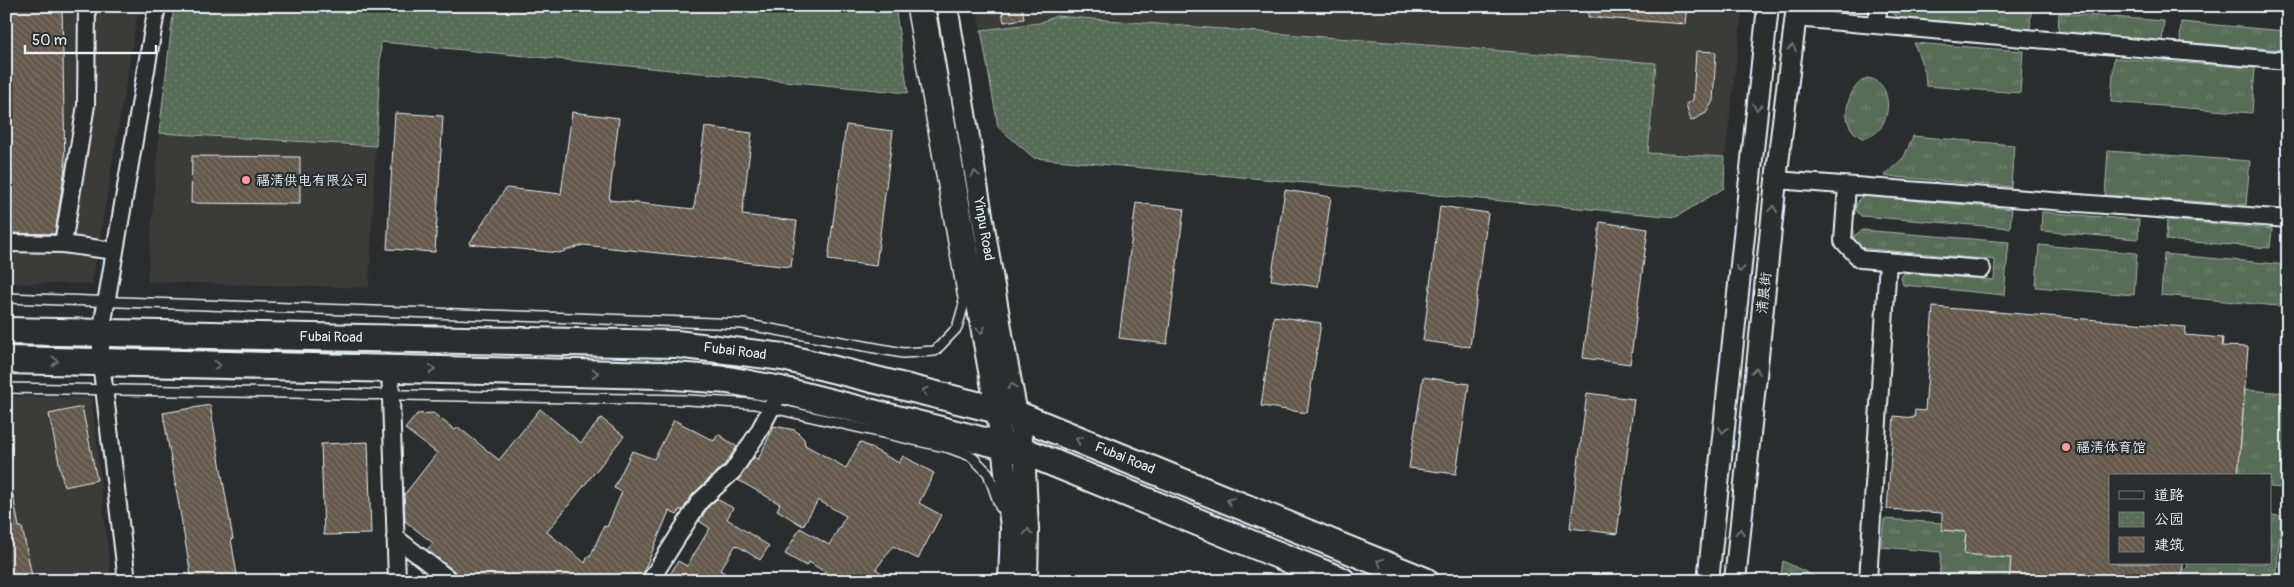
<svg xmlns="http://www.w3.org/2000/svg" width="2294" height="587" viewBox="0 0 2294 587" font-family="Pangolin,'LXGW WenKai TC',sans-serif">
  <style>
    .built { fill: #3b3a37 }
    .grass { fill: url(#grass-tufts); stroke: #a0afa8 }
    .park { fill: url(#park-dots); stroke: #a0afa8 }
    .building { fill: url(#building-back-hatch); stroke: #e8f1f8 }
    .lines { fill: none; stroke-linecap: round; stroke-linejoin: round }
    .service-casing { stroke: #e8f1f8; stroke-width: 12 }
    .minor-casing { stroke: #e8f1f8; stroke-width: 20 }
    .tertiary-casing { stroke: #e8f1f8; stroke-width: 24 }
    .primary-casing { stroke: #e8f1f8; stroke-width: 30 }
    .service { stroke: #2a2d2e; stroke-width: 9 }
    .minor { stroke: #2a2d2e; stroke-width: 16 }
    .tertiary { stroke: #2a2d2e; stroke-width: 20 }
    .primary { stroke: #2a2d2e; stroke-width: 26 }
    .oneway { stroke: #6c7275 }
    .poi-dot { fill: #ff9aa2; stroke: #2a2d2e; stroke-width: 2 }
    .labels { text-anchor: middle; dominant-baseline: central; stroke-width: 4.5; stroke-linejoin: round; paint-order: stroke }
    .poi-label { font-size: 14px; fill: #e8f1f8; stroke: #2a2d2e; text-anchor: start }
    .street-label { font-size: 14px; fill: #e8f1f8; stroke: #2a2d2e }
  </style>
  <defs>
    <pattern id="grass-tufts" width="24" height="20" patternUnits="userSpaceOnUse" patternTransform="scale(1.25)"><rect width="24" height="20" fill="#596d58"/><path d="M3 7l-1-3M5 7V3M7 7l1-3M15 17l-1-3M17 17v-4M19 17l1-3" fill="none" stroke="#718271"/></pattern>
    <pattern id="park-dots" width="8" height="8" patternUnits="userSpaceOnUse" patternTransform="scale(1.25)"><rect width="8" height="8" fill="#596d58"/><path d="M2 2h.1M6 6h.1" fill="none" stroke="#718271" stroke-width="1.8" stroke-linecap="round"/></pattern>
    <pattern id="building-back-hatch" width="6" height="6" patternUnits="userSpaceOnUse" patternTransform="scale(1.25)"><rect width="6" height="6" fill="#64594b"/><path d="M-1 5l2 2M0 0l6 6M5-1l2 2" fill="none" stroke="#7a7166"/></pattern>
  </defs>
  <rect width="100%" height="100%" fill="#2a2d2e"/>
  <filter id="ink" filterUnits="userSpaceOnUse"><feTurbulence type="fractalNoise" baseFrequency=".02" numOctaves="2"/><feDisplacementMap in="SourceGraphic" scale="10" xChannelSelector="R" yChannelSelector="G"/><feConvolveMatrix kernelMatrix="1 2 1 2 8 2 1 2 1" color-interpolation-filters="sRGB"/></filter>
  <g filter="url(#ink)">
    <path class="built" d="M6,6H139L92,284L6,283Z
      M976,6H1743L1725,157L1647,153L1656,63L1056,16L1039,23L981,30Z
      M159,133L376,146L369,288L147,282Z
      M6,396L92,398L111,581H6Z"/>
    <path class="grass" d="M1891,6H1976L2031,11L2030,30L1900,19L1891,12Z
      M2059,13L2164,21L2162,41L2058,32Z
      M2181,22L2286,31L2284,50L2180,42Z
      M1914,43L2023,51L2020,93L1926,86L1925,72Z
      M2114,58L2255,68L2252,113L2111,102Z
      M1867,78C1898,81 1892,137 1862,138C1837,127 1846,87 1867,78Z
      M1913,136L2014,145L2011,187L1884,176L1904,157Z
      M2108,151L2250,161L2246,205L2105,195Z
      M1863,196L2012,209L2010,228L1861,216L1855,209L1859,199Z
      M2042,212L2139,220L2138,239L2041,231Z
      M2167,220L2272,229L2270,248L2166,240Z
      M1862,230L2009,242L2004,295L1903,285L1901,277L1904,273L1994,280L1995,260L1860,248L1854,241V236Z
      M2039,245L2137,253L2134,295L2036,287Z
      M2164,254L2288,265V307L2161,295Z
      M2245,390L2288,393L2282,488L2270,487V476H2238Z
      M2270,515L2281,516L2276,581H2182L2183,570H2187L2188,563H2270Z
      M1884,519L1942,523V530L1966,532L1964,554L2011,558L2009,581H1939L1941,552L1881,547Z
      M1783,561L1824,581H1780Z"/>
    <path class="park" d="M174,6H895L908,93L381,42L376,146L159,133Z
      M1056,16L1656,63L1648,153L1725,157L1724,188L1676,217L1034,158L998,127L981,30L1039,23Z"/>
    <path class="building" d="M7,6H62L65,168L55,234L6,233V90H9Z
      M1001,6H1022L1024,19L1004,22Z
      M1589,6H1688L1686,24L1588,17Z
      M1696,51L1716,52L1713,101L1706,113L1691,121L1686,104L1693,100Z
      M572,112L619,118L609,200L694,209L705,127L752,133L742,215L797,221L791,267L583,245L559,253L469,244L506,188L561,194Z
      M395,113L443,116L435,252L387,249Z
      M846,125L893,131L876,266L828,260Z
      M192,156L300,157V204L191,203Z
      M1285,190L1331,197L1318,287L1271,280Z
      M1136,203L1184,209L1167,344L1119,338Z
      M1440,206L1488,213L1470,347L1423,341Z
      M1600,222L1648,229L1630,364L1583,358Z
      M1933,307L2186,327L2185,335L2223,338L2222,346L2248,347L2238,476H2110V563H2183L2182,581H2009L2011,558L1964,554L1966,532L1942,530V513L1887,509L1894,416L1914,418L1915,410L1925,411Z
      M1274,316L1321,323L1307,413L1261,406Z
      M1423,377L1469,384L1456,474L1409,468Z
      M1587,393L1634,399L1617,534L1570,528Z
      M210,405L233,539H231L238,581H192L163,413Z
      M82,407L97,480L64,487L49,414Z
      M540,409L581,443L601,418L624,436L547,532L585,563L588,556L590,557L604,526L607,527L622,492L614,488L632,451L654,459L674,420L714,441L718,434L737,447L725,464L693,494L682,511L680,509L677,515L669,511L640,581H461L457,573L427,550L433,543L405,521L404,495L437,453L405,429L417,414L433,413L455,430L458,427L499,460Z
      M774,426L795,430L804,439L805,445L846,468L860,442L899,463L903,456L934,473L919,503L941,515L918,559L893,546L876,569L893,581H839L809,562L806,566L785,554L800,528L829,545L846,516L818,500L803,526L777,510L780,504L738,480L754,457L758,460Z
      M368,442L371,534L324,535L321,444Z
      M13,495L19,527H22L33,581H6V496Z
      M717,499L733,508L727,519L769,546L760,560L736,545L720,570L737,581H662L665,576L668,578L678,561L687,566L710,528L699,521L708,507Z"/>
    <g class="lines">
      <g class="service-casing">
        <path id="service" d="M6,298L743,324L903,353L935,351L957,328L964,304L911,6
          M6,388L688,400L755,404L949,448L971,456L988,473L1000,507"/>
      </g>
      <g class="minor-casing">
        <path id="minor" d="M1795,18L2288,61
          M1876,25L1879,6
          M1776,180L2288,219
          M1847,186L1843,241L1860,259L1982,269
          M6,243L63,244L115,251
          M63,244L86,105L87,6
          M390,368L397,581
          M395,537L451,581
          M127,581L101,362V333L157,6
          M650,581L700,501L733,471L758,433L781,390
          M1868,581L1888,261"/>
      </g>
      <g class="tertiary-casing">
        <path id="tertiary" d="M924,6L1002,444L1011,528L1009,581
          M947,6L1003,340L1024,451L1028,529L1027,581
          M1708,581L1768,6
          M1735,581L1776,180L1797,6"/>
      </g>
      <g class="primary-casing">
        <path id="primary" d="M6,331L676,344L783,357L1018,415L1425,581
          M6,360L660,375L728,380L781,390L1024,451L1342,581"/>
      </g>
      <use href="#service" class="service"/>
      <use href="#minor" class="minor"/>
      <use href="#tertiary" class="tertiary"/>
      <use href="#primary" class="primary"/>
    </g>
    <defs><path id="oneway-chevron" d="M-2-3.5L2.5 0L-2 3.5" fill="none" stroke-width="1.6" stroke-linecap="round" stroke-linejoin="round" transform="scale(1.25)"/></defs>
    <g class="oneway">
      <use href="#oneway-chevron" transform="translate(1792 48) rotate(-83)"/>
      <use href="#oneway-chevron" transform="translate(1757 107) rotate(96)"/>
      <use href="#oneway-chevron" transform="translate(975 174) rotate(-100)"/>
      <use href="#oneway-chevron" transform="translate(1773 209) rotate(-84)"/>
      <use href="#oneway-chevron" transform="translate(1740 269) rotate(96)"/>
      <use href="#oneway-chevron" transform="translate(981 330) rotate(80)"/>
      <use href="#oneway-chevron" transform="translate(55 361) rotate(1)"/>
      <use href="#oneway-chevron" transform="translate(217 365) rotate(1)"/>
      <use href="#oneway-chevron" transform="translate(432 369) rotate(1)"/>
      <use href="#oneway-chevron" transform="translate(1756 371) rotate(-84)"/>
      <use href="#oneway-chevron" transform="translate(595 373) rotate(1)"/>
      <use href="#oneway-chevron" transform="translate(1012 386) rotate(-101)"/>
      <use href="#oneway-chevron" transform="translate(925 391) rotate(-166)"/>
      <use href="#oneway-chevron" transform="translate(1723 430) rotate(96)"/>
      <use href="#oneway-chevron" transform="translate(1079 440) rotate(-158)"/>
      <use href="#oneway-chevron" transform="translate(1230 501) rotate(-158)"/>
      <use href="#oneway-chevron" transform="translate(1028 532) rotate(-90)"/>
      <use href="#oneway-chevron" transform="translate(1740 532) rotate(-84)"/>
      <use href="#oneway-chevron" transform="translate(1380 562) rotate(-158)"/>
    </g>
  </g>
  <g class="poi-dot">
    <circle cx="246" cy="180" r="5"/>
    <circle cx="2066" cy="447" r="5"/>
  </g>
  <g class="labels">
    <g class="poi-label">
      <text x="256" y="180">福清供电有限公司</text>
      <text x="2076" y="447">福清体育馆</text>
    </g>
    <g class="street-label">
      <text transform="translate(984 229) rotate(80)">Yinpu Road</text>
      <text transform="translate(1764 293) rotate(-84)">清晨街</text>
      <text transform="translate(331 337) rotate(1)">Fubai Road</text>
      <text transform="translate(735 351) rotate(7)">Fubai Road</text>
      <text transform="translate(1125 458) rotate(22)">Fubai Road</text>
    </g>
  </g>
  <rect width="2294" height="587" fill="none" stroke="#2a2d2e" stroke-width="25"/>
  <rect x="12" y="12" width="2269" height="562" fill="none" stroke="#e8f1f8" stroke-width="2" filter="url(#ink)"/>
  <rect x="2109" y="474" width="162" height="90" fill="#2a2d2e" stroke="#767b7f"/>
  <rect x="2119" y="491" width="25" height="8" fill="#2a2d2e" stroke="#767b7f"/>
  <text x="2154" y="500" font-size="15" fill="#e8f1f8">道路</text>
  <rect x="2119" y="512" width="25" height="15" fill="url(#park-dots)" stroke="#767b7f"/>
  <text x="2154" y="524" font-size="15" fill="#e8f1f8">公园</text>
  <rect x="2119" y="537" width="25" height="15" fill="url(#building-back-hatch)" stroke="#767b7f"/>
  <text x="2154" y="550" font-size="15" fill="#e8f1f8">建筑</text>
  <path d="M25 45v8h131v-8" fill="none" stroke="#e8f1f8" stroke-width="2.5"/>
  <text x="32" y="45" font-size="15" fill="#e8f1f8" stroke="#2a2d2e" stroke-width="4" paint-order="stroke">50 m</text>
</svg>
